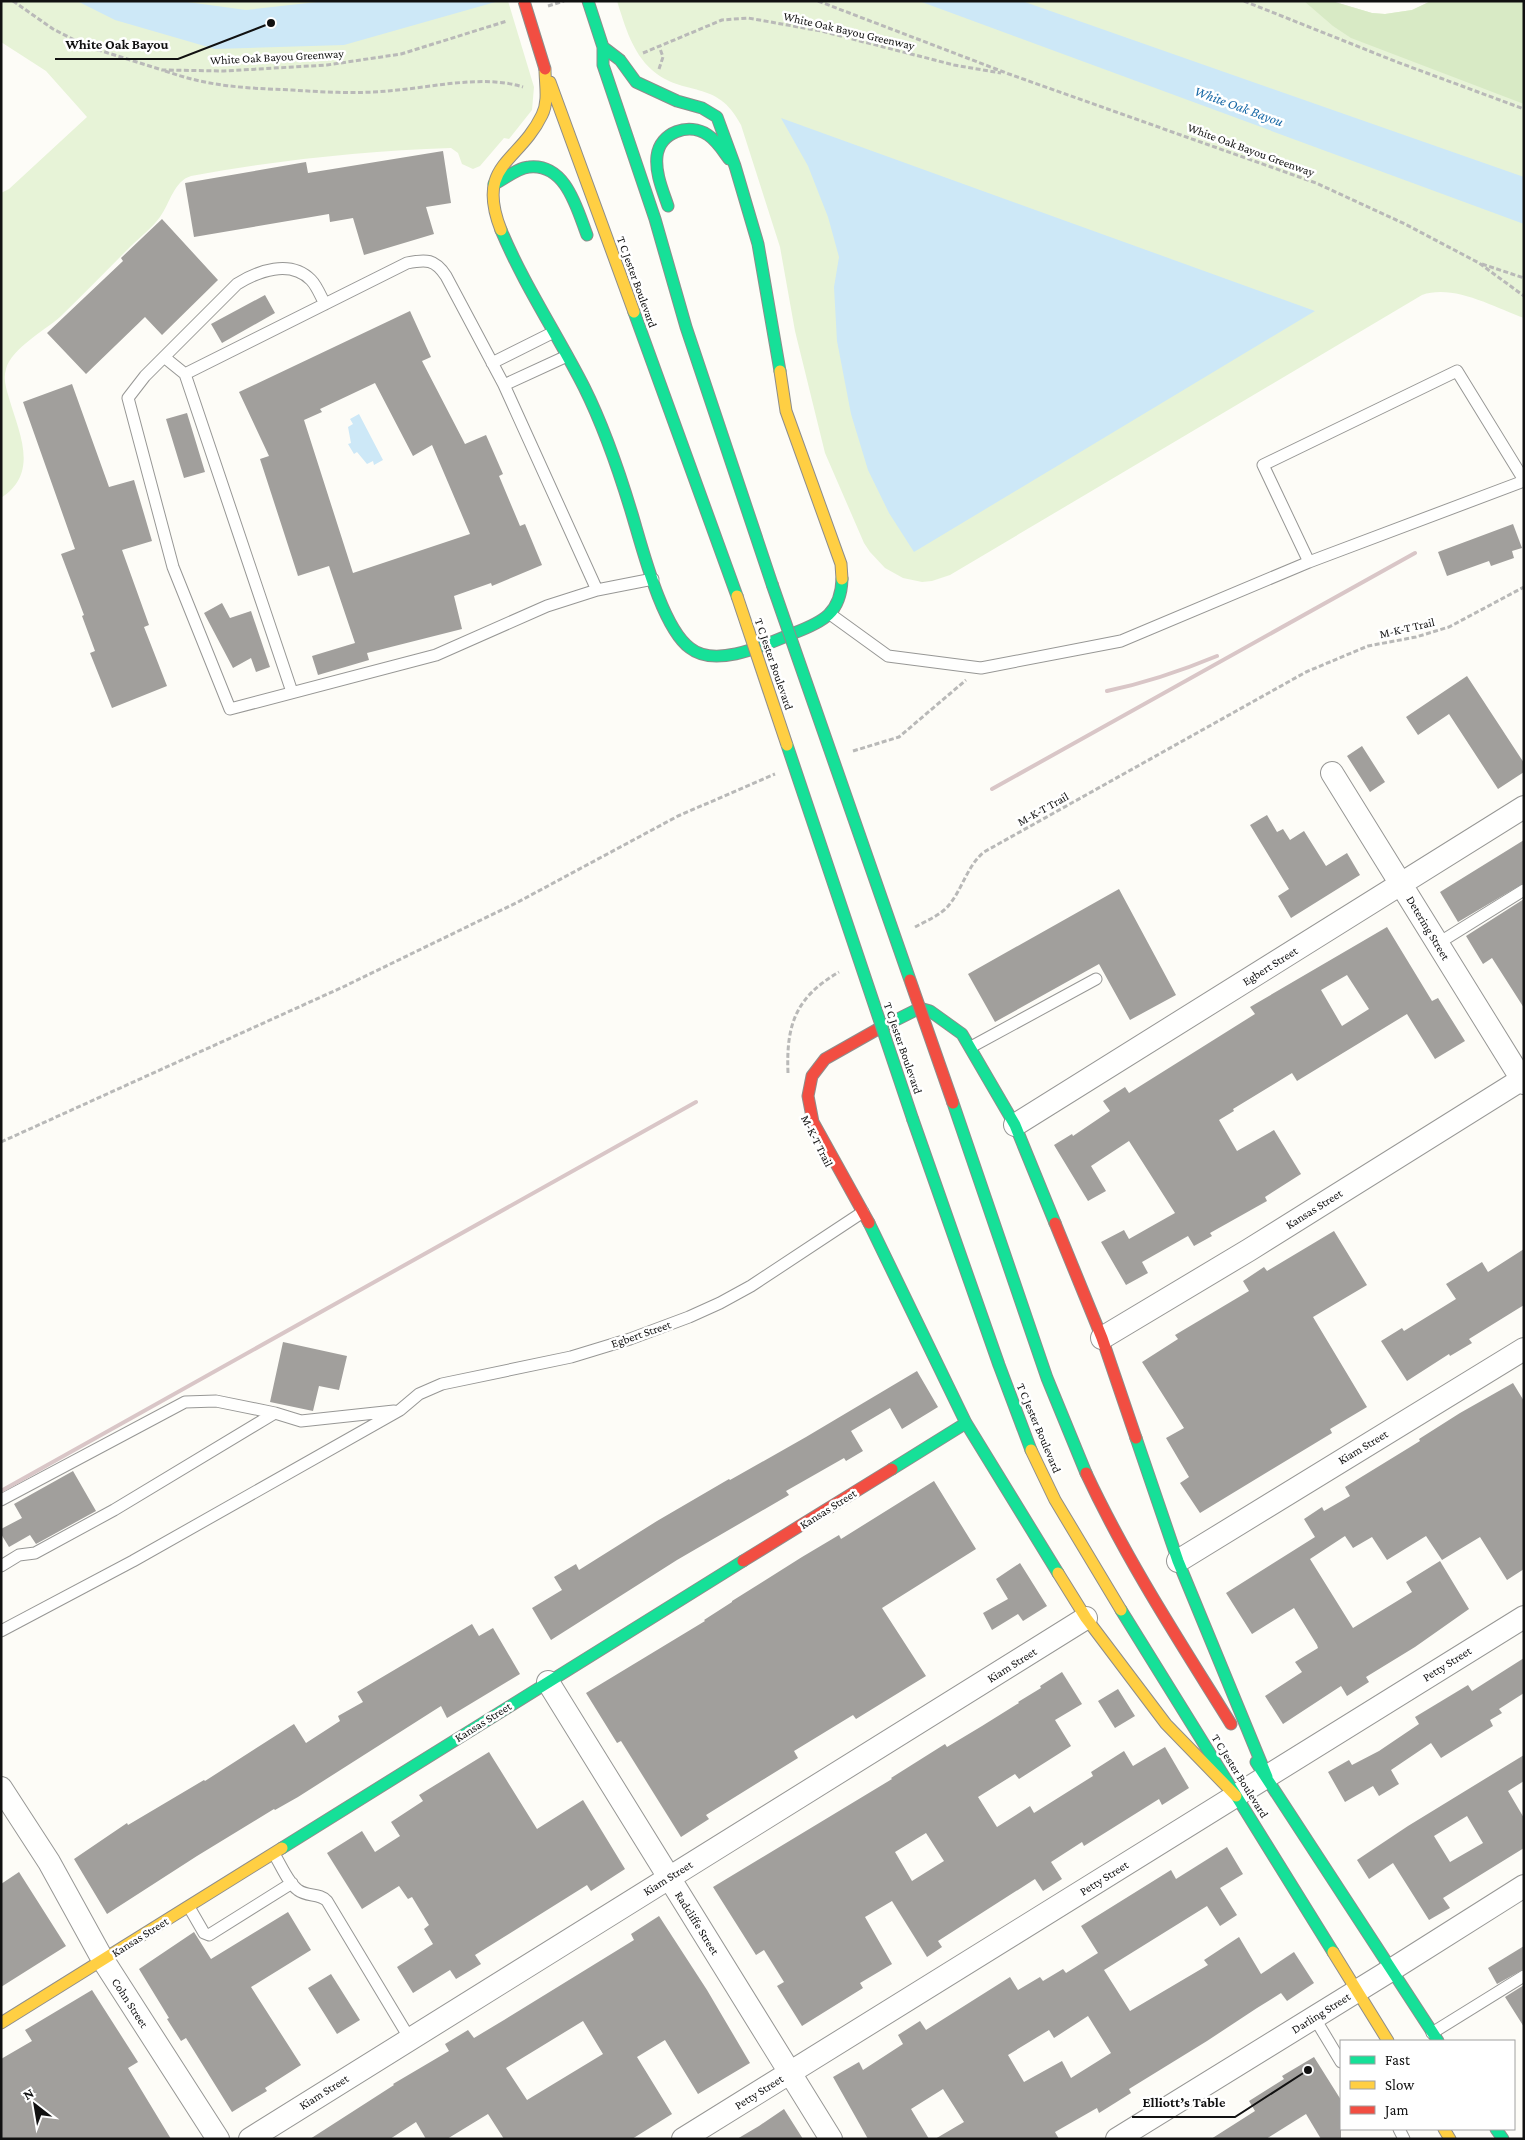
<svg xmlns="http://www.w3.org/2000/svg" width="1525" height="2140" viewBox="0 0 1525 2140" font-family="'Crimson Pro',serif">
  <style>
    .green { fill: #e7f3d7 }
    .forest { fill: #d8eac5 }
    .water { fill: #cde8f7 }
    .building { fill: #a19f9c; fill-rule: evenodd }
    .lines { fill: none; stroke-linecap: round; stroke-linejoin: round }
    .lane-casing { stroke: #979795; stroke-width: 13 }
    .street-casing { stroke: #979795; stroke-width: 24 }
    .fast-casing { stroke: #8e8d8b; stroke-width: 13 }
    .slow-casing { stroke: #8e8d8b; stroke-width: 13 }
    .jam-casing { stroke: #8e8d8b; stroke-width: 13 }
    .path { stroke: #b9b9b8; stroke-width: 3; stroke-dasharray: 5 2.5; stroke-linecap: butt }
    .lane { stroke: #fffffe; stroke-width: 11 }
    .street { stroke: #fffffe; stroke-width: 22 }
    .fast { stroke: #16e098; stroke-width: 11 }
    .slow { stroke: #ffcf43; stroke-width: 11 }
    .jam { stroke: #f24e42; stroke-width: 11 }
    .rail { stroke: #d9c6c7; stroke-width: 4 }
    .fast-bridge-casing { stroke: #8e8d8b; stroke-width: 13; stroke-linecap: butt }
    .slow-bridge-casing { stroke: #8e8d8b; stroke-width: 13; stroke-linecap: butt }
    .jam-bridge-casing { stroke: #8e8d8b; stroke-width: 13; stroke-linecap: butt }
    .fast-bridge { stroke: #16e098; stroke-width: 11 }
    .slow-bridge { stroke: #ffcf43; stroke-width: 11 }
    .jam-bridge { stroke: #f24e42; stroke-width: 11 }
    .labels { text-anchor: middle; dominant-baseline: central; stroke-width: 5; stroke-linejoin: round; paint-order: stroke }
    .street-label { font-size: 12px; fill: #111; stroke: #fff }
    .water-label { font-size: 14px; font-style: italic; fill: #1768a6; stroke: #fff }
    .leader { fill: none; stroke: #111; stroke-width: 2 }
    .callout-dot { fill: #111; stroke: #fff; stroke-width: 2 }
    .callout-label { font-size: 14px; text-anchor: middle; font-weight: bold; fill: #111; stroke: #fff; stroke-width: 5; stroke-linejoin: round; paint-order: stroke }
  </style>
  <rect width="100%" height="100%" fill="#fdfcf7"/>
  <path class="green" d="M1,1H508L534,87L532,110L509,139L504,138L480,166L473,169L462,164L458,153L451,148C364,151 278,160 191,176C174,181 170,203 160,217C152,228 140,237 130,247C107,270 84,294 60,317C44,331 12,348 6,369C3,379 6,388 9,398C19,433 40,473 1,498V193L9,189L87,117L46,71L1,42Z
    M617,1H1331L1372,13L1385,14L1412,10L1431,1H1524V318C1493,307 1454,284 1422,295L950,575L932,581L922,582L903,578L885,568L870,552L864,543L825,453L795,331L780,247L741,125C717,78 684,98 652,70C632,52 625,26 617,1Z"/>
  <path class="forest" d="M1304,1H1332L1372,13L1385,14L1412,10L1431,1H1524V104L1351,38L1333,26Z"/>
  <path class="water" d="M77,1H180L246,10L326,1H499L344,45L215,49L115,20Z
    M919,1H1022L1524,177V224Z
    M781,118L1315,311L914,552L889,513L868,470L851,414L837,341L834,287L839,257L828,217L808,166Z
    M359,414L383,460L374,465L373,461L367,464L357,452L354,454L348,444L351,443L348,427L353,424L350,419Z"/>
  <path class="building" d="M443,151L451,203L426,207L434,234L364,255L353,218L330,222L329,214L194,237L185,183L306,162L308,173Z
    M162,219L218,280L162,335L145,317L86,374L47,333L123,261L121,258Z
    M265,295L275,313L222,343L211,324Z
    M410,311L431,357L422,361L465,444L486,435L503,474L499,476L520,526L525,524L542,565L492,586L491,583L454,596L462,629L367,653L369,660L318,675L312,656L355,643L329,566L298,576L260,459L269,456L239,392ZM375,383L413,456L432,445L470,534L353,573L304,420L322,412L320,409Z
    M72,384L109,487L134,480L152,541L122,550L149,625L144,627L167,686L112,708L90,653L95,651L82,616L84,615L61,554L75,549L23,402Z
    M187,413L205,472L184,478L166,419Z
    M1513,524L1522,548L1512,551L1514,558L1491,566L1489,561L1447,576L1438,552Z
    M222,603L230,618L251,611L270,667L256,672L251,658L233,668L204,613Z
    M1467,676L1524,763V772L1498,789L1449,714L1418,735L1406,717Z
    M1362,746L1385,782L1370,792L1347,756Z
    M1267,815L1277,832L1283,829L1290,840L1304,831L1326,866L1347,853L1360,875L1291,918L1278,896L1289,889L1250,825Z
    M1524,840V883L1458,922L1440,892Z
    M1119,889L1176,995L1130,1020L1099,964L995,1022L968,974Z
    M1524,899V1008L1492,958L1483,964L1466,936Z
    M1387,927L1432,1001L1438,998L1465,1041L1435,1059L1407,1014L1297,1081L1292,1073L1233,1109L1234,1111L1219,1120L1237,1151L1274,1130L1301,1174L1265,1197L1267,1201L1210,1233L1212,1236L1194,1246L1188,1236L1142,1262L1148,1273L1126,1285L1101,1242L1124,1230L1129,1239L1175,1213L1129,1141L1091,1166L1106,1191L1088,1201L1054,1145L1072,1134L1073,1136L1110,1111L1103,1101L1125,1087L1129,1093L1255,1014L1250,1007ZM1347,975L1369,1009L1342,1026L1321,990Z
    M1334,1231L1367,1285L1313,1317L1367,1407L1330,1429L1332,1433L1200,1513L1180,1483L1189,1477L1166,1438L1184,1428L1142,1362L1178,1339L1175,1335L1249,1291L1243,1281L1264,1267L1267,1271Z
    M1524,1249V1305L1469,1339L1472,1343L1450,1356L1449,1354L1407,1381L1381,1341L1402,1328L1404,1331L1456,1299L1446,1284L1482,1262L1488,1272Z
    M283,1342L347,1356L339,1390L319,1386L313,1411L270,1402Z
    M917,1371L938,1407L902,1429L890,1408L851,1431L863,1451L846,1461L844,1458L786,1491L789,1495L677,1560L551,1640L532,1608L562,1590L554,1577L576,1564L579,1570L657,1521L729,1479L730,1480L806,1437Z
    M1513,1383L1524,1401V1569L1507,1580L1480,1537L1442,1560L1426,1536L1387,1560L1372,1537L1353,1548L1345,1536L1310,1559L1353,1628L1412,1592L1406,1582L1440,1561L1469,1609L1415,1647L1366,1677L1369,1682L1347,1696L1341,1686L1283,1724L1265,1696L1302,1672L1295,1662L1318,1648L1317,1645L1294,1608L1252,1634L1226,1593L1315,1537L1304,1519L1322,1507L1324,1511L1350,1496L1345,1487L1420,1441L1419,1439L1460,1413Z
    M73,1471L96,1511L36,1544L30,1535L9,1547L1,1534V1529L22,1518L14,1504Z
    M934,1481L976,1549L882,1608L926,1676L856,1719L853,1715L794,1751L798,1758L706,1815L709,1819L681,1837L621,1741L617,1743L586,1693L705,1621L704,1620L732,1602V1601L802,1557L839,1535L841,1539Z
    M1020,1563L1047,1606L1023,1621L1018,1614L992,1630L983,1613L1008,1599L996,1579Z
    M472,1624L479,1636L493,1628L520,1674L447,1718L441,1706L298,1797L275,1810L274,1809L197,1856L107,1914L74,1859L127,1823L128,1825L204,1780L205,1781L294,1724L306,1743L340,1721L338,1716L363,1702L357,1692Z
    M1524,1658V1693L1499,1709L1502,1713L1490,1720L1493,1726L1441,1758L1431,1743L1391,1770L1399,1784L1379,1796L1373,1786L1345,1802L1328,1772L1349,1760L1352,1765L1379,1751L1419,1724L1415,1717L1468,1685L1472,1691Z
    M1062,1672L1082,1704L1055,1720L1071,1746L1019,1779L1015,1774L978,1797L997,1827L1030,1806L1034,1813L1093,1776L1091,1772L1124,1751L1133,1766L1165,1747L1189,1788L1162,1805L1159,1799L1084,1846L1082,1842L1051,1862L1062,1879L1043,1891L1035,1879L938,1941L942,1947L927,1957L892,1901L865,1917L892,1964L860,1983L863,1988L802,2026L777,1986L784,1982L764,1950L756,1955L713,1887L892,1779L891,1778L945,1744L947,1747L982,1726L1019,1703L1018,1702L1041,1688L1040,1686ZM926,1833L944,1861L912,1881L895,1852Z
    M1118,1689L1135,1716L1115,1728L1098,1701Z
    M489,1752L537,1829L583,1800L625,1869L591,1891L587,1885L475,1955L481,1964L456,1979L450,1970L413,1993L397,1967L433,1944L424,1929L429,1925L412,1897L408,1899L399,1886L362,1909L327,1853L362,1831L375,1852L400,1836L391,1822L423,1801L419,1795Z
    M1524,1755V1781L1508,1791L1524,1818V1848L1443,1898L1450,1908L1429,1920L1393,1863L1369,1879L1357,1860L1408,1826ZM1467,1816L1483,1843L1450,1862L1434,1836Z
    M1227,1847L1243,1874L1220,1888L1237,1915L1220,1926L1207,1906L1104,1970L1130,2011L1208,1965L1204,1960L1239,1937L1261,1974L1294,1952L1314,1983L1287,2001L1281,1993L1257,2008L1207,2041L1129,2089L1131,2093L1099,2113L1097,2108L1055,2132L1059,2139H935L964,2122L943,2089L911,2109L929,2139H868L833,2077L859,2062L863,2070L903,2044L898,2035L920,2021L926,2030L1010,1977L1018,1990L1040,1977L1043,1981L1063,1969L1066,1973L1098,1953L1081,1926L1171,1870L1176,1879ZM1088,2016L1111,2053L1071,2078L1062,2061L1024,2082L1008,2055L1049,2030L1054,2038Z
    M19,1872L66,1946L1,1987V1884Z
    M288,1912L311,1950L251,1987L301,2065L265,2088L267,2091L232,2112L186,2038L181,2041L167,2019L169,2018L139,1969L194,1932L211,1959Z
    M659,1916L707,1990L750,2063L698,2094L665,2040L637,2057L672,2114L632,2139H504L488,2114L447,2139H426L416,2122L390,2139H310L394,2085L393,2084L449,2051L445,2044L468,2030L474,2038L504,2020L634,1940L631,1934ZM583,2021L603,2054L527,2100L506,2068Z
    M1524,1946V1969L1497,1984L1488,1968Z
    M331,1974L360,2020L337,2034L308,1988Z
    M1524,1985V2027L1505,1997Z
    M92,1990L138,2062L128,2068L171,2139H1V2059L32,2041L25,2030Z
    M1314,2057L1341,2100V2139H1321L1306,2114L1266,2139H1211L1255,2111L1249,2101L1284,2079L1282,2076Z
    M784,2109L803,2139H737L759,2126Z"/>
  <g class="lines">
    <g class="lane-casing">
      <path id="lane" d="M164,357L185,374
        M492,363L552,333
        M504,385L567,356
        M1309,562L1263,465L1457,371L1524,480
        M597,590L653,579
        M830,614L888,656L981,668L1121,641L1309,562L1524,481
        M292,692L185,374L407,263C426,259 435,259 446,276L504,385L597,590L547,606L436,655L230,709L173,567L128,398L145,376L237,284C258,271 290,259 311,280C317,286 321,297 325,304
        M1437,944L1524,890
        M971,1047L1096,979
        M1,1500L185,1402L216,1401L275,1413L301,1421L394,1411
        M1,1566L19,1555L35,1553L114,1510L275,1413
        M1,1631L133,1561L400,1410L419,1394L442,1384L571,1357L630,1339L689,1317L720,1303L751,1286L863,1212
        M274,1854C281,1865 288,1883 298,1890C307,1897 320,1893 327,1901L410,2039
        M189,1907L204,1933L209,1935L292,1883
        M1314,2017L1341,2062
        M1432,2033L1524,1976
        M1399,2129L1404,2139"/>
    </g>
    <g class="street-casing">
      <path id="street" d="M1332,773L1524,1083
        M1015,1125L1524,807
        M1102,1338L1249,1250L1524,1078
        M1178,1561L1524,1349
        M548,1682L831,2139
        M1,1788L49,1862L103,1960L218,2139
        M250,2139L1086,1618
        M683,2139L1524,1617
        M1117,2139L1391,1970L1524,1886"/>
    </g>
    <g class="fast-casing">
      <path id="fast" d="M588,1L603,47V65L655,219L686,327L772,584
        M603,47L620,60L636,82L677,101L702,108L717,117L735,166L758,244L780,371
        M494,184C505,179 517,168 529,167C566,163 577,209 587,235
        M668,206C663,191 655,173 657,156C660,132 689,122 708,135C717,141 723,151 729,159
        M501,230C524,285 557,334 584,387C604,427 619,471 632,514C642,547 662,628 690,648C716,669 767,644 794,633C823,622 841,613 842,579
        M634,312L737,596
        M878,1029L914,1011L923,1009L930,1011L962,1034L1015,1125L1055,1223
        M953,1103L1047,1378L1086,1473
        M913,1120L999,1365L1031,1450
        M869,1223L966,1423L1058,1573
        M1136,1438L1178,1561L1267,1777
        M892,1469L966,1423
        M1121,1610L1333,1952
        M1256,1762L1438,2041
        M282,1848L743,1561
        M1496,2129L1503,2139"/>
    </g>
    <g class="slow-casing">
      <path id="slow" d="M550,82L634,312
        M501,230C475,164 519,163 542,115C549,101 545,84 545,69
        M780,371L786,411L841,564L842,579
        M1031,1450L1055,1500L1121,1610
        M1058,1573L1086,1618L1166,1724L1236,1796
        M1333,1952L1388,2041
        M1,2023L282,1848
        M1444,2129L1450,2139"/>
    </g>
    <g class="jam-casing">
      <path id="jam" d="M869,1223L813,1122L808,1096L812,1076L825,1059L878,1029
        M1055,1223L1102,1338L1136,1438
        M1086,1473C1127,1561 1180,1642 1231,1724
        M743,1561L892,1469"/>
    </g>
    <path class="path" d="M13,1L53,29L86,46L162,70L224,71L327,65L401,54L507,21
      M818,1L1009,74L1316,183L1405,224L1479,263L1524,296
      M1244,1L1397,62L1524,109
      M548,6L564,1
      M643,53L722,20L748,18L821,31L954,65L1001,73
      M659,69L663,57L659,46
      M165,71C211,87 244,88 292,90C323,92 356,94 387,91C430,88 482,74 523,87
      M1482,264L1524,278
      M853,751L899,737L966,680
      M915,927C926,921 941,915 949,905C963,888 967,866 984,852L1306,672L1368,646L1416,637L1449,627L1524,587
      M788,1073C786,1024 796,997 839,972
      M1,1142L343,987L518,902L678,816L775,774"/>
    <use href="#lane" class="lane"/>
    <use href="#street" class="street"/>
    <use href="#fast" class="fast"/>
    <use href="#slow" class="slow"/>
    <use href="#jam" class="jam"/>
    <path class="rail" d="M1107,691C1145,683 1181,671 1217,656
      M992,789L1415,553
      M1,1491L696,1102"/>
    <g class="fast-bridge-casing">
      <path id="fast-bridge" d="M772,584L910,980
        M787,745L913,1120"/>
    </g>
    <g class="slow-bridge-casing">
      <path id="slow-bridge" d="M737,596L787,745"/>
    </g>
    <g class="jam-bridge-casing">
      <path id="jam-bridge" d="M524,1L545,69
        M910,980L953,1103"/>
    </g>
    <use href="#fast-bridge" class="fast-bridge"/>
    <use href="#slow-bridge" class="slow-bridge"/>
    <use href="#jam-bridge" class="jam-bridge"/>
  </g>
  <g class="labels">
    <g class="street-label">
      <text transform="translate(849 31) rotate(13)">White Oak Bayou Greenway</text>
      <text transform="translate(277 57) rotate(-3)">White Oak Bayou Greenway</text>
      <text transform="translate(1251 150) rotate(20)">White Oak Bayou Greenway</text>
      <text transform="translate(637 282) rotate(70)">T C Jester Boulevard</text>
      <text transform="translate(1407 628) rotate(-13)">M-K-T Trail</text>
      <text transform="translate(774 664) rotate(71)">T C Jester Boulevard</text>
      <text transform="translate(1043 809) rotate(-29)">M-K-T Trail</text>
      <text transform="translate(1428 928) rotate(59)">Detering Street</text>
      <text transform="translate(1270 966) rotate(-32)">Egbert Street</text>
      <text transform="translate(903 1048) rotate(71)">T C Jester Boulevard</text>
      <text transform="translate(817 1141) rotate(63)">M-K-T Trail</text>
      <text transform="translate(1314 1209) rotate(-32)">Kansas Street</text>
      <text transform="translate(641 1334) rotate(-19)">Egbert Street</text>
      <text transform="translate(1039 1428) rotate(67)">T C Jester Boulevard</text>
      <text transform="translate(1363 1447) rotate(-31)">Kiam Street</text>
      <text transform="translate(828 1509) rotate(-32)">Kansas Street</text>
      <text transform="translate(1447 1664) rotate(-32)">Petty Street</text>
      <text transform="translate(1012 1665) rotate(-32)">Kiam Street</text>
      <text transform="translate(483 1722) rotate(-32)">Kansas Street</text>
      <text transform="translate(1240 1776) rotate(58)">T C Jester Boulevard</text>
      <text transform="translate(668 1878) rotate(-32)">Kiam Street</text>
      <text transform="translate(1104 1878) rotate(-32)">Petty Street</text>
      <text transform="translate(697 1923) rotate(58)">Radcliffe Street</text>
      <text transform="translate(140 1937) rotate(-32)">Kansas Street</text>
      <text transform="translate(130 2003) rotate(57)">Cohn Street</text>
      <text transform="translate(1321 2013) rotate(-32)">Darling Street</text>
      <text transform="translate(324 2092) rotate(-32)">Kiam Street</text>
      <text transform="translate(759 2092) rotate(-32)">Petty Street</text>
    </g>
    <g class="water-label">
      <text transform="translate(1239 106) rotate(20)">White Oak Bayou</text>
    </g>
  </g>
  <path class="leader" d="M271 23L178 59H55M1308 2070L1235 2117H1132"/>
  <g class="callout-dot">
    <circle cx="271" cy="23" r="5"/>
    <circle cx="1308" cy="2070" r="5"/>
  </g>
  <g class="callout-label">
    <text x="117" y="49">White Oak Bayou</text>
    <text x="1184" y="2107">Elliott’s Table</text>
  </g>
  <rect width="1525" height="2140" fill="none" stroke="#111111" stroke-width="5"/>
  <rect x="1340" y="2040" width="175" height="90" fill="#ffffff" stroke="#a0a0a0"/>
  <rect x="1350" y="2056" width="25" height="8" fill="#16e098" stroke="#a0a0a0"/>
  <text x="1385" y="2065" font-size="15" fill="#111111">Fast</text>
  <rect x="1350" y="2081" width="25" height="8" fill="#ffcf43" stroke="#a0a0a0"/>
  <text x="1385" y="2090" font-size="15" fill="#111111">Slow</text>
  <rect x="1350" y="2106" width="25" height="8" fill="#f24e42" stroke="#a0a0a0"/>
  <text x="1385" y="2115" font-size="15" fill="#111111">Jam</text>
  <g transform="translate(35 2105) rotate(329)" stroke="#ffffff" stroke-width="4" paint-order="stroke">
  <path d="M0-4L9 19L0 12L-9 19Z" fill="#111111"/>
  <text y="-8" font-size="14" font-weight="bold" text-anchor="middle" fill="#111111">N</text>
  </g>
</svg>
